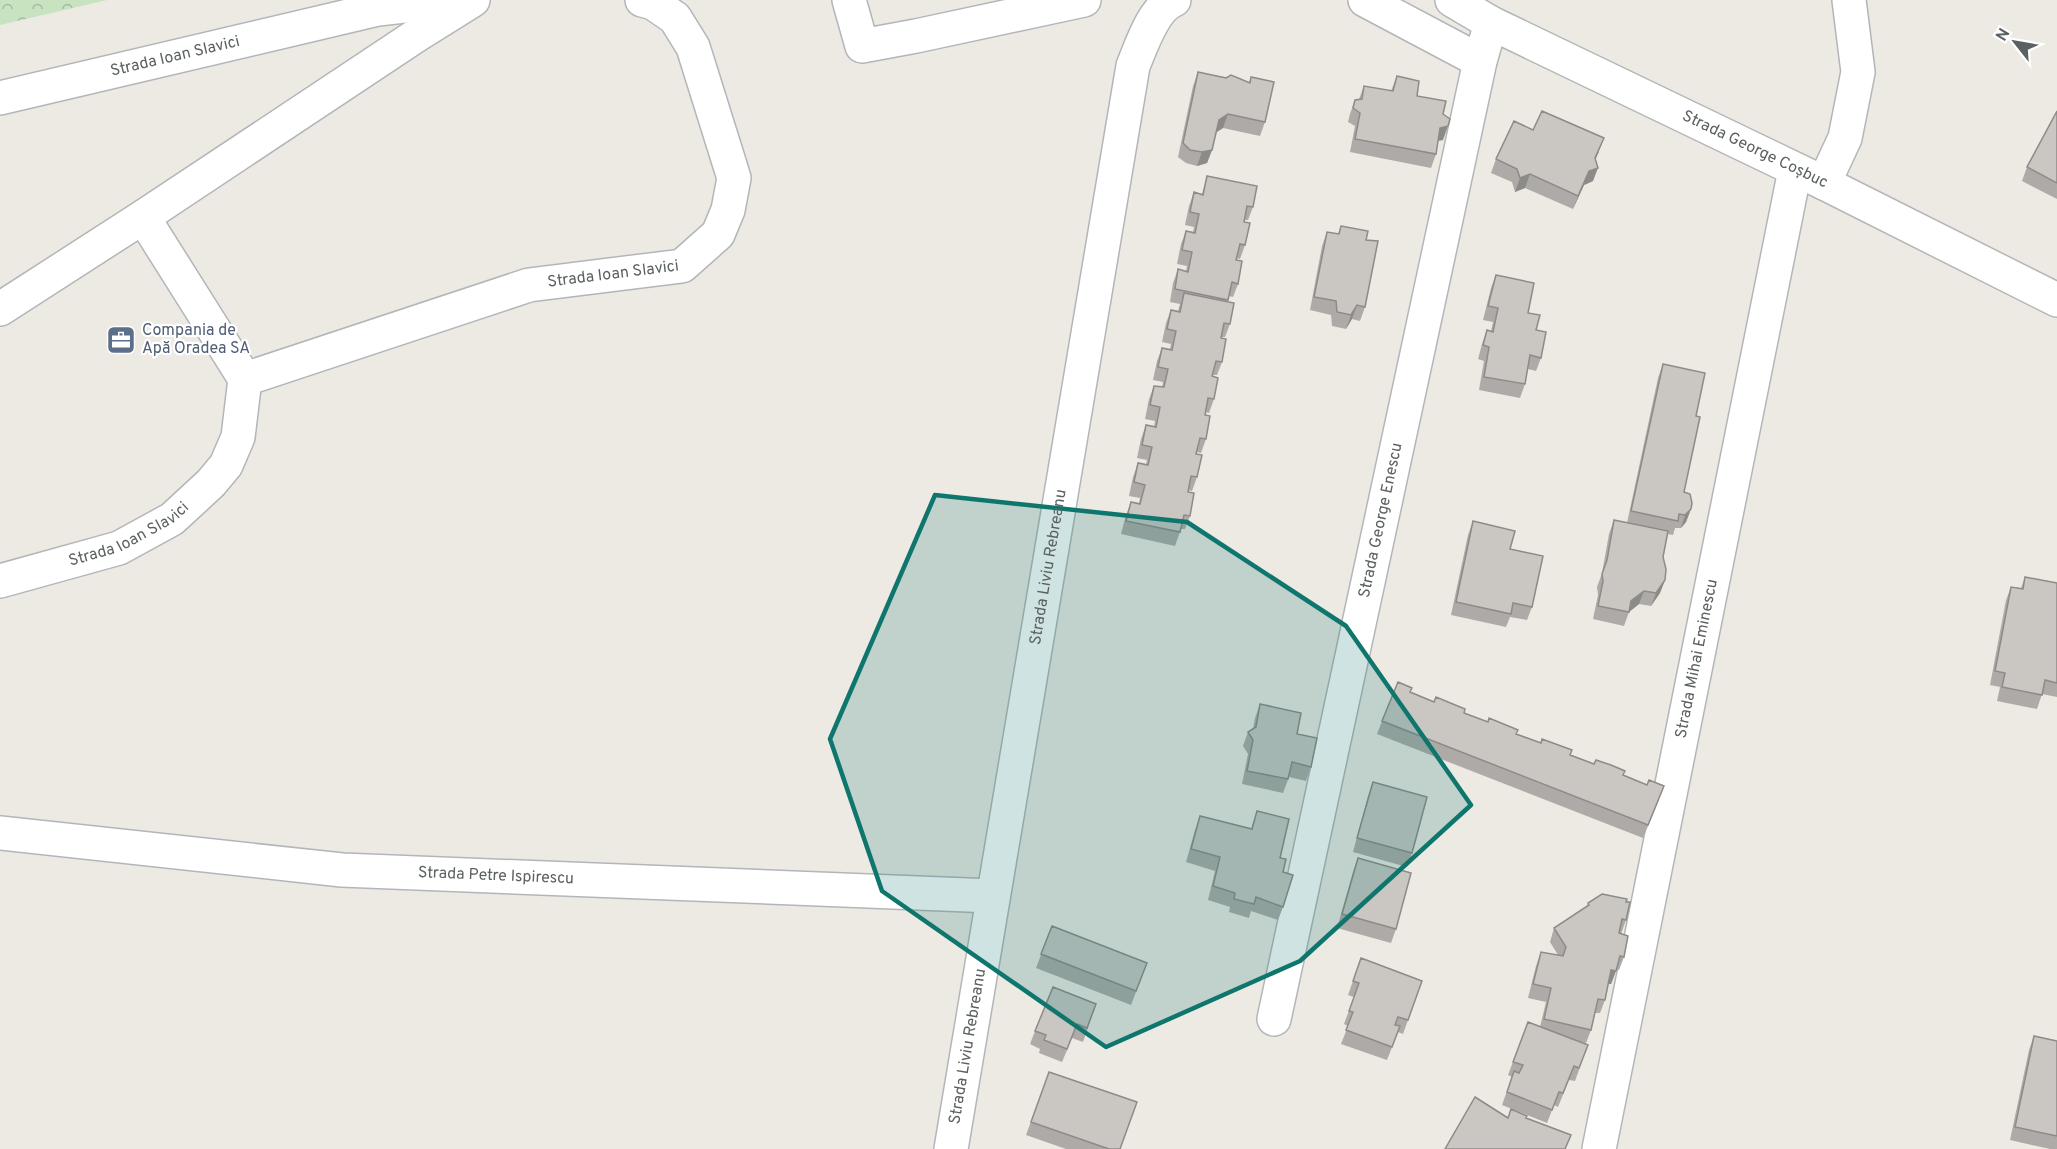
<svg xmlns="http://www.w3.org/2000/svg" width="2057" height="1149" viewBox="0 0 2057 1149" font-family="Overpass,sans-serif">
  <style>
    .park { fill: url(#park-crowns) }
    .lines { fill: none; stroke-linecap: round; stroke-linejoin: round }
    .minor-casing { stroke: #b3b6b9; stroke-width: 36 }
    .minor { stroke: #fff; stroke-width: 33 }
    .wall { fill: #aeaaa7 }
    .shaded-wall { fill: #8d8b88 }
    .building { fill: #cac6c2; stroke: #8d8b88; stroke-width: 1.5 }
    .marked { fill: #0f766e; fill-opacity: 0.2; stroke: #0f766e; stroke-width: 4.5; stroke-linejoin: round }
    .labels { text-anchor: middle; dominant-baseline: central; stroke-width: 4.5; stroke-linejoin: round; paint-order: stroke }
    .street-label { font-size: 16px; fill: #5b6062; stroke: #fff }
    .service-label { font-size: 16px; fill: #4e5e75; stroke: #fff; text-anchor: start }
  </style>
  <defs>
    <pattern id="park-crowns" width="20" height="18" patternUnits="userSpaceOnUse" patternTransform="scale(1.5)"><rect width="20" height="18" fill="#c7e3c0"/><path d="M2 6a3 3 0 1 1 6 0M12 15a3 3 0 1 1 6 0" fill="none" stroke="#a5bb9f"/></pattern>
  </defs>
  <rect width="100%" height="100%" fill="#ede9e3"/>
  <path class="park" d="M0,0H107L0,25Z"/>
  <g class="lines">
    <g class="minor-casing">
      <g id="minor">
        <path d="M849,0L862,46L916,36L1084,0"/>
        <path d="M1365,0L1480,61"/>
        <path id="s1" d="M1452,0L1491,23L1824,183L2057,300"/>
        <path id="s2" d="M0,98L378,9L456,0"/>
        <path d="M1824,183L1845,138L1858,72L1849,0"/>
        <path d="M0,309L143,217L417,35L473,0"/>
        <path id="s3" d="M245,379L529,285L682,266L718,234L728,210L734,178L693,47L675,18L653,3L642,0"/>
        <path id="s4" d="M0,581L119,548L172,519L211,483L226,465L238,437L245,379L143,217"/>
        <path id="s5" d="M0,833L342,870L993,896"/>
        <path id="s6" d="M1274,1019L1480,61L1491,23"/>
        <path id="s7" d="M951,1149L1133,66C1141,47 1153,8 1174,0"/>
        <path id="s8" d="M1599,1149L1795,170"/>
      </g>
    </g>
    <use href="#minor" class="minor"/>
  </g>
  <path class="wall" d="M1198,72L1249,82L1251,77L1265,122L1260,136L1223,128L1216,132L1212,150L1207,163L1197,166L1186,163L1178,157L1193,86Z
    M1397,76L1417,96L1443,114V140L1438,141L1436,154L1431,168L1350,152L1355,126L1348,122L1350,114L1355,100L1359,99L1364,86L1391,91Z
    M2057,111V199L2022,181L2027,167Z
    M1533,130L1599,152L1595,160L1593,181L1584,185L1573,209L1525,188L1515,192L1512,182L1491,173L1496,159Z
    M1207,176L1253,207L1248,220H1245V245L1240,259L1236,258L1238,284L1233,297L1229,296L1227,302L1230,324L1225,337H1221L1222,362L1217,375H1213L1214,399L1209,413L1205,412L1206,439L1201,453L1197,452V477L1192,491L1188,490L1190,516L1185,529H1181L1175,546L1121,534L1126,515L1131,502L1139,503L1140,498L1129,496L1133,477L1138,463L1146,465L1147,460L1137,458L1141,439L1146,425L1154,427L1155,421L1145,419L1149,399L1154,386L1162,387L1163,382L1153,380L1157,361L1162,348L1170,349L1171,344L1162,342L1166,323L1171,310L1178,311L1180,304L1170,302L1173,283L1178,269L1186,271L1187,266L1177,264L1181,244L1186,231L1193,232L1194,227L1185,225L1189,206L1194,192L1202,194Z
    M1341,226L1366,240L1365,307L1360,321L1352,319L1346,329L1332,326L1331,315L1310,310L1322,246L1327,232L1338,234Z
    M1496,275L1528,313L1536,330L1541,358L1536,371L1528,369L1525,384L1520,398L1479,390L1484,361L1478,359L1482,344L1487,330L1491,331L1493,322L1483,320L1491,288Z
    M1663,364L1696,416L1684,492L1691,509L1686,522L1681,528H1675L1673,535L1667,534L1663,557L1665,580L1660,593L1651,606L1639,604L1629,612L1624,626L1593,619L1598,595L1597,587L1602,573L1609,534L1614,520L1627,523L1658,378Z
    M1473,521L1510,549L1532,607L1527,620L1510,617L1506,627L1451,615L1468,535Z
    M2025,577L2057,583V697L2042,694L2037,709L1997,701L2000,687L1990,685L2006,600L2011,587L2021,588Z
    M1410,692L1623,775L1659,800L1643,838L1377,734L1382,721Z
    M1260,704L1311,767L1306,781L1289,777L1283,793L1242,784L1248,754L1243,746L1248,732L1253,729L1255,718Z
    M1373,782L1412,853L1407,867L1353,852L1368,796Z
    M1257,811L1280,858L1283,872V907L1278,920L1251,911L1249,918L1229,912L1230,907L1208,900L1215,871L1186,862L1195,830L1200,816L1251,829Z
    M1358,858L1396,929L1391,943L1337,928L1353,872Z
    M1588,903L1626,920L1621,934L1624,957L1619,970H1616L1611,984H1608L1605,1000L1600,1013H1595L1591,1030L1586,1043L1580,1042L1588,1045L1575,1081L1569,1080L1558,1107L1554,1105L1547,1123L1502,1105L1512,1077L1508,1075L1528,1022L1540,1027L1546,1002L1528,998L1536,966L1541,952L1558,955L1550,942L1554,928L1586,908Z
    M1052,926L1147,963L1131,1005L1036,968Z
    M1361,958L1422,981L1403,1034L1398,1032L1387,1060L1341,1044L1348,1026L1344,1024L1354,997L1348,995Z
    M1096,1004L1083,1042L1072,1038L1062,1062L1039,1053L1040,1049L1030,1044L1035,1031Z
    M2034,1036L2057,1041V1149H2050L2010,1140L2029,1050Z
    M1049,1072L1120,1149H1066L1026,1135Z"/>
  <path class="shaded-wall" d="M1228,114L1223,128L1214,134L1219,120Z
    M1448,126L1443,140L1435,141L1440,128Z
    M1604,138L1591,171L1598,168L1593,181L1584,185L1573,209L1578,196Z
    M1212,150L1207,163L1197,166L1202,152Z
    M1530,174L1525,188L1515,192L1520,178Z
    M1357,305L1352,319L1346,329L1351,315Z
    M1691,509L1686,522L1681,528L1685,515Z
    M1665,580L1660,593L1651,606L1656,593Z
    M1644,591L1639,604L1629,612L1631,601Z
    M1611,970L1616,971L1611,984H1606Z"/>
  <path class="building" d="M1198,72L1226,78L1231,75L1250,83L1251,77L1274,82L1265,122L1228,114L1219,120L1212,150L1202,152L1190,150L1183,143Z
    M1397,76L1419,81L1417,96L1446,101L1443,114L1450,119L1448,126L1440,128L1436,154L1355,139L1360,113L1353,108L1355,100L1362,99L1364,86L1393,91Z
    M1542,111L1604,138L1595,158L1598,168L1589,171L1578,196L1530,174L1520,178L1517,169L1496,159L1514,121L1533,130Z
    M2057,111V183L2027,167Z
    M1207,176L1257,186L1253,207L1247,206L1244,222L1250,223L1245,245L1240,244L1236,260L1242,261L1238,284L1232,282L1228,300L1175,289L1178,269L1188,272L1192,252L1182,250L1186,231L1195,233L1199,214L1190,212L1194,192L1203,195Z
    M1341,226L1368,231L1366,240L1378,241L1365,307L1357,305L1351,315L1337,312L1336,301L1314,297L1327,232L1339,234Z
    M1496,275L1534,283L1528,313L1540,315L1536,330L1546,332L1541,358L1530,355L1525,384L1484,377L1489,347L1483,345L1487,330L1493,332L1498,308L1488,306Z
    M1184,293L1234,303L1230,324L1224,323L1221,338L1226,339L1222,362L1216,361L1212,376L1218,378L1214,399L1208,398L1205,415L1210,416L1206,439L1200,438L1196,454L1202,455L1197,477L1191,476L1188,492L1194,493L1190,516L1184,515L1180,532L1126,521L1131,502L1140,504L1145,485L1134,482L1138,463L1148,465L1152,447L1142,445L1146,425L1156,427L1160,407L1150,405L1154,386L1164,387L1168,369L1158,367L1162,348L1172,350L1176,331L1167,329L1171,310L1180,312Z
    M1663,364L1705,373L1696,416L1700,417L1684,492L1690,494L1692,503L1691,509L1685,515L1679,514L1678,521L1631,511Z
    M1614,520L1668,531L1663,557L1666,569L1665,580L1656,593L1644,591L1631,601L1629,612L1598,606L1603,581L1602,574L1607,560Z
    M1473,521L1515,531L1510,549L1543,556L1532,607L1513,603L1511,614L1456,602Z
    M2025,577L2057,583V683L2045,680L2042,695L2002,687L2005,673L1995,671L2011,587L2023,589Z
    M1398,682L1412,688L1410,692L1434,702L1436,697L1465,709L1464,713L1488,722L1489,718L1518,730L1516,734L1541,743L1542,739L1572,750L1570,755L1594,764L1596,760L1611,765L1625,771L1623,775L1647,785L1649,780L1664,786L1648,825L1382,721Z
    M1260,704L1301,713L1297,734L1317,738L1311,767L1292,762L1288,779L1247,771L1253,740L1248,732L1256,727Z
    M1373,782L1427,797L1412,853L1357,838Z
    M1257,811L1289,819L1280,858L1286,859L1283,872L1293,875L1283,907L1256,897L1254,904L1234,899L1235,893L1213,886L1220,857L1191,849L1200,816L1252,829Z
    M1358,858L1411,873L1396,929L1342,914Z
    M1602,894L1627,899L1626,902H1630L1626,920L1622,919L1619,933L1628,936L1624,957L1620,956L1616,971L1611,970L1605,1000L1598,999L1591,1030L1544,1019L1551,988L1533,984L1541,952L1563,956L1566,947L1554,928L1589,905L1588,903Z
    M1052,926L1147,963L1136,991L1041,954Z
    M1361,958L1422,981L1408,1020L1398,1017L1395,1025L1400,1026L1392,1047L1346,1030L1353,1012L1349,1011L1359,983L1353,981Z
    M1053,987L1096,1004L1087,1028L1077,1024L1067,1049L1044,1040L1046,1035L1035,1031Z
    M1528,1022L1588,1045L1579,1068L1574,1066L1563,1093L1559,1092L1552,1110L1507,1092L1514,1071L1519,1073L1523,1065L1513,1062Z
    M2034,1036L2057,1041V1136L2015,1127Z
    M1049,1072L1137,1102L1120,1149H1109L1031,1122Z
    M1475,1097L1508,1118L1511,1109L1527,1116L1526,1118L1571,1135L1565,1149H1445Z"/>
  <path class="marked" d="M935,495L1187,522L1346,626L1471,805L1300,961L1106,1047L882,891L830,739Z"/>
  <defs>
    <g id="office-square" transform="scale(1.5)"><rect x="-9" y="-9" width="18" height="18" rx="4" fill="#5c6f8a" stroke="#fff"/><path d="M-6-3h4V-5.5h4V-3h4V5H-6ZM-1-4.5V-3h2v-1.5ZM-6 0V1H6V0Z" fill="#fff"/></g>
  </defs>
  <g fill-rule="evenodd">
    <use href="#office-square" x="121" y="340"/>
  </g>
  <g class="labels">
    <g class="street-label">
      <text stroke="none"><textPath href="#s2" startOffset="180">Strada Ioan Slavici</textPath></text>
      <text stroke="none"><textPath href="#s1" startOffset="338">Strada George Coșbuc</textPath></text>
      <text stroke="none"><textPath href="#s3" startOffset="384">Strada Ioan Slavici</textPath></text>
      <text stroke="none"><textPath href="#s6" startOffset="510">Strada George Enescu</textPath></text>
      <text stroke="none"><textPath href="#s4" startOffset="138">Strada Ioan Slavici</textPath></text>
      <text stroke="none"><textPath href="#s7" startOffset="590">Strada Liviu Rebreanu</textPath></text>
      <text stroke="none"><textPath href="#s8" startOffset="500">Strada Mihai Eminescu</textPath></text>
      <text stroke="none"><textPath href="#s5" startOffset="498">Strada Petre Ispirescu</textPath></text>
      <text stroke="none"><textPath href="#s7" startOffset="104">Strada Liviu Rebreanu</textPath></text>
    </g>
    <g class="service-label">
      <text x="142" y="331">Compania de<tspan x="142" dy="18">Apă Oradea SA</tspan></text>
    </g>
  </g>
  <g transform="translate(2015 42) rotate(301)" stroke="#ffffff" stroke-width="4.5" paint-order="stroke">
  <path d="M0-4.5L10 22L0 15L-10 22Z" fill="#5b6062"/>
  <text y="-9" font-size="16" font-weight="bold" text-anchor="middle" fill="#5b6062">N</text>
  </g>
</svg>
